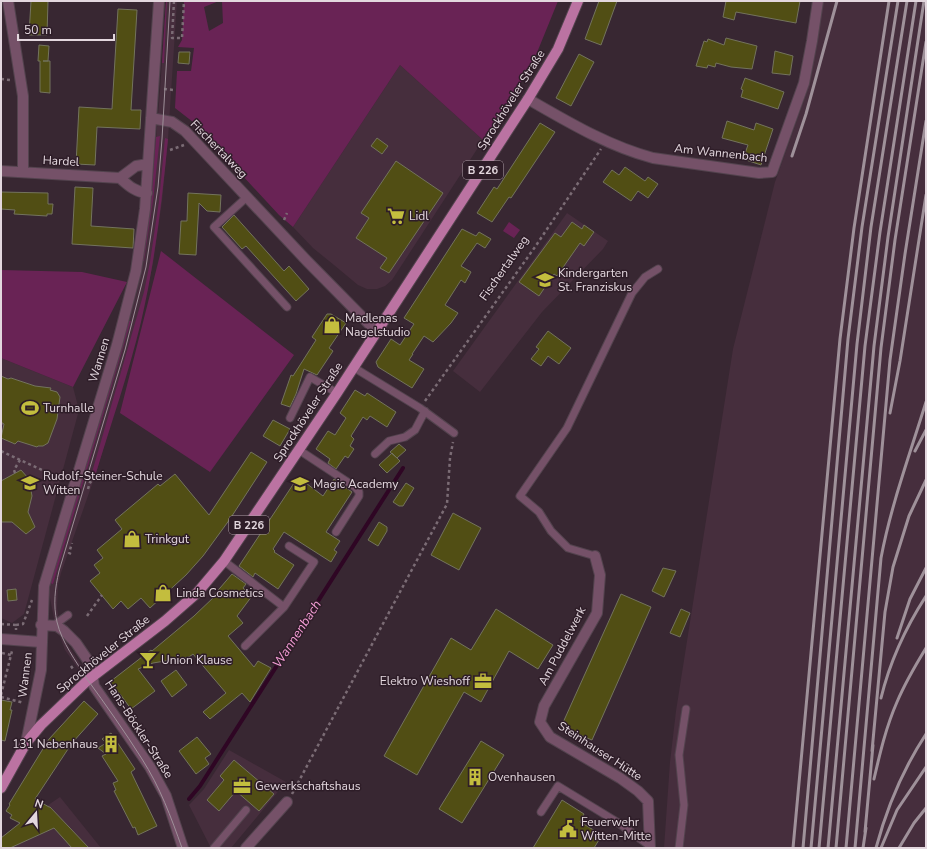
<svg xmlns="http://www.w3.org/2000/svg" width="927" height="849" viewBox="0 0 927 849" font-family="'Nunito Sans',sans-serif">
  <style>
    .built { fill: #462e3d }
    .green { fill: #692355 }
    .lines { fill: none; stroke-linecap: round; stroke-linejoin: round }
    .stream { stroke: #2f0624; stroke-width: 4 }
    .building { fill: #514e14; stroke: #73735d }
    .lane-casing { stroke: #53434e; stroke-width: 9 }
    .street-casing { stroke: #53434e; stroke-width: 12 }
    .primary-casing { stroke: #53434e; stroke-width: 12 }
    .path { stroke: #7b6c75; stroke-width: 2.5; stroke-dasharray: 3 3; stroke-linecap: butt }
    .lane { stroke: #755168; stroke-width: 7 }
    .street { stroke: #755168; stroke-width: 10 }
    .primary { stroke: #bb73a2; stroke-width: 10 }
    .tram { stroke: #9f919a; stroke-width: 1 }
    .rail { stroke: #9f919a; stroke-width: 3 }
    .labels { text-anchor: middle; dominant-baseline: central; stroke-width: 3; stroke-linejoin: round; paint-order: stroke }
    .shield { fill: #2e1d28; stroke: #ad9fa7; stroke-width: 1 }
    .shield-label { font-size: 11px; font-weight: bold; fill: #e3d7de }
    .street-label { font-size: 12px; fill: #e3d7de; stroke: #2e1d28 }
    .poi-label { font-size: 12px; fill: #e3d7de; stroke: #2e1d28; text-anchor: start }
    .water-label { font-size: 13px; font-style: italic; fill: #f79ed8; stroke: #2e1d28 }
  </style>
  <rect width="100%" height="100%" fill="#382732"/>
  <path class="built" d="M166,1H177L168,139L162,201L153,263L140,324L118,400L96,473L61,573L58,585L57,608L59,620L65,638L69,647L85,671L82,674L65,650L55,623L49,593L50,583L137,292L143,261L151,200L160,91Z
    M823,1H926V848H664L670,762L676,711L733,349L775,182L807,92Z
    M400,65L483,140L392,280L385,286L377,289H367L358,285L334,265L313,248L293,227Z
    M567,213L608,241L603,249L542,312L480,392L453,371Z
    M1,358L73,387L79,410L24,614L12,623L1,618Z
    M229,750L286,782L231,848H211L189,805L204,789Z
    M60,797L101,848H1V837Z"/>
  <path class="green" d="M166,1H167L164,63H162Z
    M184,1H219L204,7L209,31L223,23L222,1H558L536,55L511,99L483,140L400,65L293,227L279,215L193,122L175,108L177,71H191L194,48L178,47L182,40Z
    M160,136L153,201L144,261H143L151,200L156,137Z
    M165,138L168,139C162,200 155,262 141,322C129,372 111,424 96,473L91,476L144,292L150,262L159,201Z
    M509,222L520,230L514,238L503,231Z
    M161,251L294,355L210,472L120,413Z
    M1,270L82,272L127,282L73,387L1,358Z
    M129,321H131L53,584L50,583Z"/>
  <g class="lines">
    <path class="stream" d="M189,799L200,786L403,468"/>
  </g>
  <path class="building" d="M31,1H48L47,35H29Z
    M599,1H617L601,45L585,39Z
    M726,1H800L796,23L736,12L734,20L723,17Z
    M118,9L137,10L131,110H141L140,129L97,127L95,165L76,164L79,107L112,109Z
    M726,38L757,46L752,69L731,67L716,63L715,67L708,65L707,68L696,66L704,41L707,42L708,39L724,45Z
    M39,45L49,46L48,61H43H50V93L40,92V61H38Z
    M775,51L793,56L790,75L772,73Z
    M179,52H190L189,64L178,63Z
    M579,54L594,62L571,106L556,98Z
    M745,78L784,92L778,109L741,97L743,90L741,89Z
    M727,121L754,130L756,123L773,129L761,165L743,159L748,145L722,138Z
    M540,123L555,132L511,198L509,197L492,222L477,213L494,187L497,189Z
    M377,138L388,146L382,154L371,146Z
    M396,161L443,193L389,273L380,268L387,258L356,238L369,218L361,213Z
    M625,167L645,181L648,177L658,184L648,198L638,191L631,201L603,182L612,170L619,175Z
    M75,187L93,188L91,226L134,229L133,248L72,244Z
    M1,192L48,193V204H53L52,214H47V216L14,214L15,210L1,209Z
    M188,193L221,195L220,212L207,211L199,203L196,255L179,254L181,221H187Z
    M234,215L284,271L289,266L309,289L296,301L246,246L242,249L222,227Z
    M572,222L582,229L584,225L594,232L584,246L580,243L557,276L554,274L539,296L519,282L555,233L561,237Z
    M462,229L476,236L479,232L491,239L485,248L477,243L461,266L471,272L465,283L461,280L445,305L458,313L451,323L433,342L424,336L412,354H413L409,360L424,369L412,388L378,367L376,362L391,339L400,345L414,324L404,318Z
    M327,314H331L346,323L329,348L333,351L317,375L304,369L296,394L290,407L281,404L291,375L293,376L316,340L312,337Z
    M548,331L571,348L559,364L548,356L541,366L531,359L539,349L536,347Z
    M1,376L8,379L11,378L35,386L51,388L50,390L57,392L60,397L57,419L48,443L43,446H38L37,447L18,441L15,444L1,438L4,424L1,422Z
    M355,390L365,396L367,393L396,412L387,427L370,416L367,420L363,417L351,436L354,439L350,446L354,449L348,458L345,456L336,469L328,463L330,459L316,449L328,431L335,435L346,418L340,413Z
    M273,420L290,429L280,446L263,436Z
    M399,444L406,450L397,458L390,452Z
    M251,452L267,462L230,519L203,556L186,575L150,608L141,598L128,609L121,601L113,609L90,581L100,573L94,565L103,558L97,550L122,529L115,520L158,484L160,486L175,474L209,515Z
    M392,453L400,461L387,473L379,465Z
    M21,470L29,479L32,496L28,512L35,527L26,534L12,522H1V481Z
    M298,477L323,496L334,479L352,492L326,532L340,541L334,550L337,552L331,562L284,532L273,549L275,551L274,552L294,565L278,589L255,573L253,577L239,566Z
    M406,483L414,488L403,506H399L393,502Z
    M453,513L481,528L459,570L431,555Z
    M379,522L387,527V531L378,546L368,540Z
    M663,568L676,571L664,597L652,591Z
    M232,574L246,584L243,588L252,596L237,616L243,623L228,636L254,667L258,661L271,668L250,702L242,693L210,719L203,712L226,693L193,654L189,657L153,663L138,669L155,691L131,709L120,694L111,686V681L151,650L152,651L194,616L215,596L214,595Z
    M16,589L17,600L8,601L7,590Z
    M621,594L651,607L592,740L561,727Z
    M496,609L553,645L538,669L509,651L481,702L464,692L417,775L384,756L451,638L471,650Z
    M681,609L690,613L680,637L670,633Z
    M176,670L187,685L172,697L161,681Z
    M1,700L12,702L10,710H12L5,741L1,740Z
    M84,701L98,714L72,743L35,799L49,807H50L89,848H72L54,828L10,848H1V838L20,823L10,818L12,815L6,811L10,805L9,804L49,739Z
    M111,733L135,769L131,772L157,826L138,835L135,827L133,828L114,791L116,790L113,783L118,781L102,756L106,754L98,748L106,743L102,739Z
    M197,737L211,754L205,758L209,764L196,774L179,751Z
    M481,741L504,755L462,823L439,809Z
    M234,760L274,794L259,811L236,791L219,811L207,800L224,780L220,776Z
    M562,800L584,814L580,822L602,835L594,848H533Z"/>
  <g class="lines">
    <g class="lane-casing">
      <path id="lane" d="M247,197L214,227L287,307
        M353,367L420,408L454,433
        M290,418L310,377L337,393
        M299,450L355,487L359,492V496L336,532
        M375,454L389,441L405,437L415,430L425,411
        M595,556L568,548L551,531L539,512L520,496L567,428L632,293L645,277L658,269
        M224,561L284,607L245,646
        M284,607L314,562L289,546
        M57,626V623L68,615
        M541,812L558,786L617,822L650,846
        M214,848L246,810
        M679,848L684,805L679,755L686,709"/>
    </g>
    <g class="street-casing">
      <path id="street" d="M8,1L23,96V172
        M528,99C568,122 608,146 653,158L759,173L772,172L804,83L812,41L818,1
        M151,118L172,122L185,131L307,261L376,331
        M1,171L120,178L136,166L148,164
        M120,178C128,185 135,192 147,193
        M595,556L600,575L597,613L544,706L540,722L550,737L620,778L638,791L648,801L650,848
        M41,625L57,626L64,631L76,643L91,665L94,686L150,767L166,796L183,848
        M1,639L41,642
        M26,743L41,670L44,586L117,345L136,271L145,209L159,1
        M246,848L287,802"/>
    </g>
    <g class="primary-casing">
      <path id="primary" d="M1,788L26,743L41,725L88,680L165,621L197,593L224,561L337,393L528,99L558,49L578,1"/>
    </g>
    <path class="path" d="M174,1L172,38H182L184,1
      M1,79L10,80
      M164,89L174,90
      M170,150L184,145
      M284,220L287,213
      M425,401L535,247L601,149
      M1,424L2,423
      M1,451L20,460L53,475
      M15,473L14,470L20,460
      M88,489L90,482L93,484
      M71,554L69,553L72,543
      M87,616L102,595
      M1,624L16,625V630
      M16,625L23,624L32,600
      M2,653L11,655
      M71,666L73,669
      M1,695L12,651
      M1,697L24,703
      M292,794L447,504L450,458L453,442"/>
    <use href="#lane" class="lane"/>
    <use href="#street" class="street"/>
    <use href="#primary" class="primary"/>
    <path class="tram" d="M170,1L162,139L158,187L146,267L125,350L59,571C55,588 53,605 57,622C62,643 76,661 87,679C106,705 125,732 142,759C160,787 171,817 182,848"/>
    <path class="rail" d="M792,156L806,114L837,1
      M890,413L900,361L926,195
      M915,451L926,430
      M897,638L910,599L926,568
      M881,698C890,661 906,627 926,596
      M872,751L885,612L893,567L909,516L926,480
      M874,779C880,753 886,727 897,702C905,683 915,666 926,648
      M865,832L873,745
      M793,848L840,339L854,228L889,1
      M803,848L848,339L862,227L898,1
      M811,848L857,344L871,227L907,1
      M819,848L865,346L880,232L916,1
      M828,848L874,346L888,237L924,1
      M836,848L881,348L895,240L926,42
      M846,848L890,360L905,254L926,121
      M855,848L881,558C891,505 910,454 926,402
      M863,848L866,828
      M876,848C887,807 903,769 926,734
      M881,848L897,810L926,767
      M899,848L914,823L926,808"/>
  </g>
  <defs>
    <g id="supermarket-bare" transform="scale(1.38)"><path d="M-6-5.5h2.5l.6 2H6L4.5 2H-2.5L-4.4-4H-6ZM-1.5 3.2a1.3 1.3 0 1 0 .1 0ZM3 3.2a1.3 1.3 0 1 0 .1 0Z" fill="#c3bd3e" stroke="#2e1d28" stroke-width="2.5" paint-order="stroke"/></g>
    <g id="school-bare" transform="scale(1.38)"><path d="M0-5L7-2L0 1L-7-2ZM-4 1L0 2.5L4 1V4Q0 6-4 4Z" fill="#c3bd3e" stroke="#2e1d28" stroke-width="2.5" paint-order="stroke"/></g>
    <g id="shop-bare" transform="scale(1.38)"><path d="M-5-2.5h2.3a2.7 3.5 0 0 1 5.4 0H5L5.5 6h-11ZM-1.5-2.5h3a1.5 2.3 0 0 0-3 0Z" fill="#c3bd3e" stroke="#2e1d28" stroke-width="2.5" paint-order="stroke"/></g>
    <g id="stadium-bare" transform="scale(1.38)"><path d="M0-5a6.5 5 0 1 0 0 10a6.5 5 0 1 0 0-10ZM-3.5-1.8h7v3.6h-7Z" fill="#c3bd3e" stroke="#2e1d28" stroke-width="2.5" paint-order="stroke"/></g>
    <g id="bar-bare" transform="scale(1.38)"><path d="M-6-5H6L.8 .8V4.5H3.5V6h-7V4.5H-.8V.8Z" fill="#c3bd3e" stroke="#2e1d28" stroke-width="2.5" paint-order="stroke"/></g>
    <g id="office-bare" transform="scale(1.38)"><path d="M-6-3h4V-5.5h4V-3h4V5H-6ZM-1-4.5V-3h2v-1.5ZM-6 0V1H6V0Z" fill="#c3bd3e" stroke="#2e1d28" stroke-width="2.5" paint-order="stroke"/></g>
    <g id="building-bare" transform="scale(1.38)"><path d="M-4-6H4V6H1V3H-1V6H-4ZM-2.5-4.3h1.7v1.8h-1.7ZM.8-4.3h1.7v1.8H.8ZM-2.5-1h1.7V.8h-1.7ZM.8-1h1.7V.8H.8Z" fill="#c3bd3e" stroke="#2e1d28" stroke-width="2.5" paint-order="stroke"/></g>
    <g id="civic-bare" transform="scale(1.38)"><path d="M-.6-6.5H3V-4.5H.6V-3L4-1V1h2V6H-6V1h2V-1L-.6-3ZM-1.2 2.5V6h2.4V2.5Z" fill="#c3bd3e" stroke="#2e1d28" stroke-width="2.5" paint-order="stroke"/></g>
  </defs>
  <g fill-rule="evenodd">
    <use href="#supermarket-bare" x="396" y="216"/>
    <use href="#school-bare" x="545" y="280"/>
    <use href="#shop-bare" x="332" y="325"/>
    <use href="#stadium-bare" x="30" y="408"/>
    <use href="#school-bare" x="30" y="483"/>
    <use href="#school-bare" x="300" y="484"/>
    <use href="#shop-bare" x="132" y="539"/>
    <use href="#shop-bare" x="163" y="593"/>
    <use href="#bar-bare" x="148" y="660"/>
    <use href="#office-bare" x="483" y="681"/>
    <use href="#building-bare" x="111" y="744"/>
    <use href="#building-bare" x="475" y="777"/>
    <use href="#office-bare" x="242" y="786"/>
    <use href="#civic-bare" x="568" y="829"/>
  </g>
  <g class="labels">
    <g class="shield">
      <rect x="463" y="161" width="40" height="18" rx="3"/>
      <rect x="229" y="516" width="40" height="18" rx="3"/>
    </g>
    <g class="shield-label">
      <text x="483" y="170">B 226</text>
      <text x="249" y="525">B 226</text>
    </g>
    <g class="street-label">
      <text transform="translate(511 100) rotate(-58)">Sprockhöveler Straße</text>
      <text transform="translate(219 149) rotate(46)">Fischertalweg</text>
      <text transform="translate(721 153) rotate(6)">Am Wannenbach</text>
      <text transform="translate(61 161) rotate(3)">Hardel</text>
      <text transform="translate(504 268) rotate(-55)">Fischertalweg</text>
      <text transform="translate(99 360) rotate(-73)">Wannen</text>
      <text transform="translate(308 412) rotate(-57)">Sprockhöveler Straße</text>
      <text transform="translate(562 646) rotate(-62)">Am Puddelwerk</text>
      <text transform="translate(103 654) rotate(-39)">Sprockhöveler Straße</text>
      <text transform="translate(25 675) rotate(-83)">Wannen</text>
      <text transform="translate(139 729) rotate(57)">Hans-Böckler-Straße</text>
      <text transform="translate(600 751) rotate(33)">Steinhauser Hütte</text>
    </g>
    <g class="poi-label">
      <text x="409" y="216">Lidl</text>
      <text x="558" y="273">Kindergarten<tspan x="558" dy="14">St. Franziskus</tspan></text>
      <text x="345" y="318">Madlenas<tspan x="345" dy="14">Nagelstudio</tspan></text>
      <text x="43" y="408">Turnhalle</text>
      <text x="43" y="476">Rudolf-Steiner-Schule<tspan x="43" dy="14">Witten</tspan></text>
      <text x="313" y="484">Magic Academy</text>
      <text x="145" y="539">Trinkgut</text>
      <text x="176" y="593">Linda Cosmetics</text>
      <text x="161" y="660">Union Klause</text>
      <text x="470" y="681" text-anchor="end">Elektro Wieshoff</text>
      <text x="98" y="744" text-anchor="end">131 Nebenhaus</text>
      <text x="488" y="777">Ovenhausen</text>
      <text x="255" y="786">Gewerkschaftshaus</text>
      <text x="581" y="822">Feuerwehr<tspan x="581" dy="14">Witten-Mitte</tspan></text>
    </g>
    <g class="water-label">
      <text transform="translate(297 634) rotate(-57)">Wannenbach</text>
    </g>
  </g>
  <rect width="927" height="849" fill="none" stroke="#e3d7de" stroke-width="4"/>
  <g transform="translate(36 813) rotate(18)" stroke="#2e1d28" stroke-width="3" paint-order="stroke">
  <path d="M0-3L7 15L0 10L-7 15Z" fill="#e3d7de"/>
  <text y="-6" font-size="11" font-weight="bold" text-anchor="middle" fill="#e3d7de">N</text>
  </g>
  <path d="M18 34v6h96v-6" fill="none" stroke="#e3d7de" stroke-width="2"/>
  <text x="24" y="34" font-size="12" fill="#e3d7de" stroke="#2e1d28" stroke-width="3" paint-order="stroke">50 m</text>
</svg>
